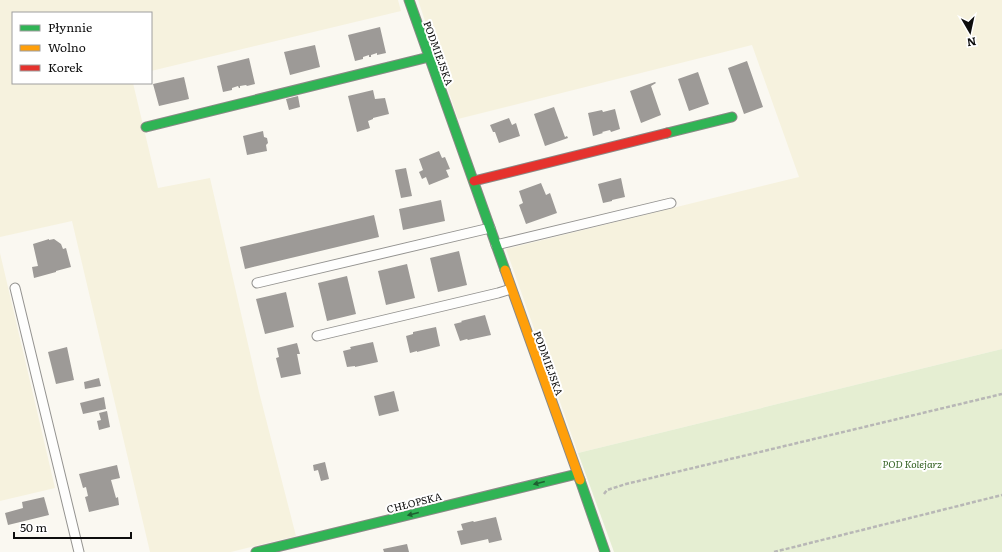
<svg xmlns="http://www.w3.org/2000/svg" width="1002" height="552" viewBox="0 0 1002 552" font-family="Literata,serif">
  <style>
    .farmland { fill: #f6f2de }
    .green { fill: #e5eed2 }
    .building { fill: #9d9a97 }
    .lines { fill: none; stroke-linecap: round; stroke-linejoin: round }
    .lane-casing { stroke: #949390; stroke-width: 11 }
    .fast-casing { stroke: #8a8986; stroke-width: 11 }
    .slow-casing { stroke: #8a8986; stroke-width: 11 }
    .jam-casing { stroke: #8a8986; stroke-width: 11 }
    .path { stroke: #b8b7b6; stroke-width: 2.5; stroke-dasharray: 4 2; stroke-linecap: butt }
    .lane { stroke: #fefefd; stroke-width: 9 }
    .fast { stroke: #30b455; stroke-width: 9 }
    .slow { stroke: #ff9f0a; stroke-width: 9 }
    .jam { stroke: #e5322d; stroke-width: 9 }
    .oneway { fill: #1e6031 }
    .labels { text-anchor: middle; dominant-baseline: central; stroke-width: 4; stroke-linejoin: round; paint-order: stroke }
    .street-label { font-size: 10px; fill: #0d0d0d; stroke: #fff }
    .park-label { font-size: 10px; font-style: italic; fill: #326021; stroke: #fff }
  </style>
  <rect width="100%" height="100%" fill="#faf8f1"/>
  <path class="farmland" d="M0,0H398L401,11L151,71V13H13V83H133L158,188L210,178L259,392L296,536L231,552H150L72,221L0,237Z
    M418,0H1002V349L578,453L506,249L799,177L752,45L458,119Z
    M0,253L55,488L0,501Z"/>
  <path class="green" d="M1002,349V552H614L578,453Z"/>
  <path class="building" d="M380,27L386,53L377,55V53L371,55V57H369V55L363,57V59L355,61L348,35Z
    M315,45L320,67L290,75L284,52Z
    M249,58L255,84L247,86L246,85L240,86V88H239L238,86L232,88V90L223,92L217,66Z
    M747,61L763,107L744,114L728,68Z
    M698,72L709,104L689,111L678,79Z
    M184,77L189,99L159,106L153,84Z
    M655,82L656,83L651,86L661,115L641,123L630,91Z
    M373,90L375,99L385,98L389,114L373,118V119L368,121L370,128L357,132L348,96Z
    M298,96L300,107L289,110L286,99Z
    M554,107L565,137L567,136L568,138L545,146L534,114Z
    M615,109L620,129L611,132L610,130L602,132L603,133L593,136L588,113L602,110L603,112Z
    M509,118L512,125L516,123L520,136L499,143L495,132H493L490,125Z
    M263,131L264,137L267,138L268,143L266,145L267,151L247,155L243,136Z
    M439,151L442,158L445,157L450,169L446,170L449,177L429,185L426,177L422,179L419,172L423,170L419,159Z
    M406,168L412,196L401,198L395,170Z
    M621,178L625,197L612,200V201L603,203L598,184Z
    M541,183L546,195L550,193L557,213L526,224L519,205L523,203L519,191Z
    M441,200L445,221L403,230L399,209Z
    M374,215L379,237L245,269L240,247Z
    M49,239V240L54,239L61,244L63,249L66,248L71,267L56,271V272L34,278L32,267L38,266L33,244Z
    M459,251L467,285L438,292L430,258Z
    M407,264L415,298L386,305L378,271Z
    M347,276L356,314L327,321L318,283Z
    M286,292L294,327L265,334L256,299Z
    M485,315L491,335L468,340L467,339L460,341L454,324L462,322L461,321Z
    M436,327L440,346L417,352V351L410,353L406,336L413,334V332Z
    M373,342L378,362L355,367V366L347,367L343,351L351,349L350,347Z
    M297,343L300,354H297L301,374L281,378L276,358L279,357L277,348Z
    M67,347L74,380L56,384L48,352Z
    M99,378L101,386L85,389L84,382Z
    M394,391L399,411L379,416L374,396Z
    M104,397L106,409L83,414L80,403Z
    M107,411L110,427L99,430L97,421L101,420L99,413Z
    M325,462L329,479L321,481L318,470L314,471L313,465Z
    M117,465L120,478L111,480L116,498L118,497L119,505L89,512L85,497L88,496L86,487L83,488L79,474Z
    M44,497L49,515L8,525L5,513L23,508L22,502Z
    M496,517L502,540L489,543L488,539L461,545L457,531L463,530L461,524L473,521L474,522Z
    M407,544L409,552H384L383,549Z"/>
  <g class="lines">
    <g class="lane-casing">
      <path id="lane" d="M496,245L671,203
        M257,283L490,228
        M15,288L79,552
        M317,336L498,293L511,289"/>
    </g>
    <g class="fast-casing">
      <path id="fast" d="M409,0L505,270
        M146,127L429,57
        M667,133L732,117
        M580,480L605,552
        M256,552L577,474"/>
    </g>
    <g class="slow-casing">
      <path id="slow" d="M505,270L580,480"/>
    </g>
    <g class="jam-casing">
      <path id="jam" d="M474,181L667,133"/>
    </g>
    <path class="path" d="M604,494L607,490L626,484L1002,394
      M774,552L1002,495"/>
    <use href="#lane" class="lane"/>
    <use href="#fast" class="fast"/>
    <use href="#slow" class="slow"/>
    <use href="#jam" class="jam"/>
  </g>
  <defs><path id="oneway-solid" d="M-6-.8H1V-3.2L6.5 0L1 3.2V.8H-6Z"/></defs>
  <g class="oneway">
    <use href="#oneway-solid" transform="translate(539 483) rotate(166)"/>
    <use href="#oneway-solid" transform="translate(413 514) rotate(166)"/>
  </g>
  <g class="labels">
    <g class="street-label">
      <text transform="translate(439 53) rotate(70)">PODMIEJSKA</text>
      <text transform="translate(549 363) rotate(70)">PODMIEJSKA</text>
      <text transform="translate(414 502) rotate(-14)">CHŁOPSKA</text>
    </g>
    <g class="park-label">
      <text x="912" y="463">POD Kolejarz</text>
    </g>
  </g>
  <rect x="12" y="12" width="140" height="72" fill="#ffffff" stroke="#9e9e9e"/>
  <rect x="20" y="25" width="20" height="6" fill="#30b455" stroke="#9e9e9e"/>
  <text x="48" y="32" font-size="12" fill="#0d0d0d">Płynnie</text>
  <rect x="20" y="45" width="20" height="6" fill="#ff9f0a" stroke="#9e9e9e"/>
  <text x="48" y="52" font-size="12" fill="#0d0d0d">Wolno</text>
  <rect x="20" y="65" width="20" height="6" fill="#e5322d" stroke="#9e9e9e"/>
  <text x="48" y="72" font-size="12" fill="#0d0d0d">Korek</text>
  <g transform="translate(970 32) rotate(171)" stroke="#ffffff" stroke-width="3" paint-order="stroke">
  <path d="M0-3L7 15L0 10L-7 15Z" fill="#0d0d0d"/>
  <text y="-6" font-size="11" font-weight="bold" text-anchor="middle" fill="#0d0d0d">N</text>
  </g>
  <path d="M14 532v6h117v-6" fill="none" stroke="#0d0d0d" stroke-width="2"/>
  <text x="20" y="532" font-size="12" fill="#0d0d0d" stroke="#ffffff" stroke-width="3" paint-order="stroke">50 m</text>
</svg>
